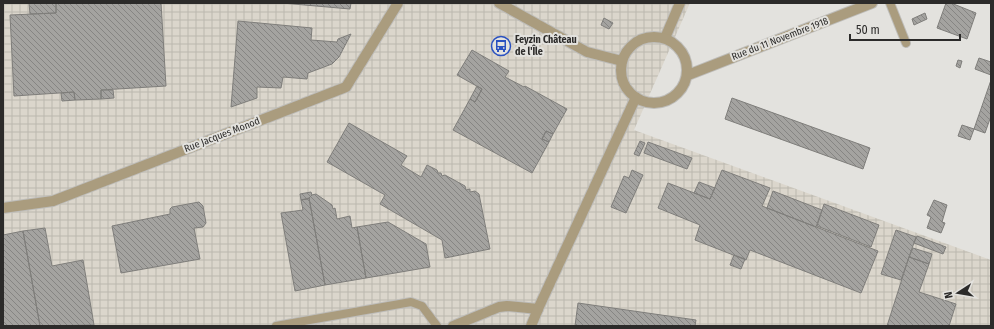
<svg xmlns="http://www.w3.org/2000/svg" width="994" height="329" viewBox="0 0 994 329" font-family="'Fira Sans Condensed',sans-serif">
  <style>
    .industrial { fill: url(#industrial-grid) }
    .building { fill: url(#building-back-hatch); stroke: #7f7e7b }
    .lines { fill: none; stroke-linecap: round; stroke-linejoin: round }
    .service-casing { stroke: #bebdba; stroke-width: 10 }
    .minor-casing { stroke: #bebdba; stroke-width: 12 }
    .tertiary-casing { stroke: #bebdba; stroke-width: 12 }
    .service { stroke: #aa9c7e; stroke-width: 8 }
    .minor { stroke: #aa9c7e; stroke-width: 10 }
    .tertiary { stroke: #aa9c7e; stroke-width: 10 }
    .labels { text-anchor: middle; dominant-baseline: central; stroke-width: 4; stroke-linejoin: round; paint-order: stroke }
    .street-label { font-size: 10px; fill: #2c2b2a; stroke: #e3e2de }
    .poi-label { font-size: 10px; font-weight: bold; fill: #2c2b2a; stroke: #e3e2de; text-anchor: start }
  </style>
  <defs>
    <pattern id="industrial-grid" width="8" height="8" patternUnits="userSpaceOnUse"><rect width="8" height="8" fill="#dbd6cc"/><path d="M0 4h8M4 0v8" fill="none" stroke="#bcb8af"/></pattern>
    <pattern id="building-back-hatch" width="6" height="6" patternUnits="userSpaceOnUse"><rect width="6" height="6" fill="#a4a3a0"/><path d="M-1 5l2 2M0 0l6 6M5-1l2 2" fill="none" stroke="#868583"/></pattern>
  </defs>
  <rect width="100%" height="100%" fill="#e3e2de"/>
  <path class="industrial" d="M3,3H690L634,130L991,260V326H3Z"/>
  <path class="building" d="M29,3H56V13L30,14Z
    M56,3H161L166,86L101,90V99L75,100L74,92L14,96L10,15L56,13Z
    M282,3H351L350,9Z
    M946,3H951L976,13L967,39L937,28Z
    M925,13L927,19L914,25L912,19Z
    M604,18L613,23L609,29L601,25Z
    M238,21L312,28L311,40L337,42L338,39L351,34L339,57L332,64L308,73L307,79L283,77L281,88L257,87V98L231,107Z
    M472,50L509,71L505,77L524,87L525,86L567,109L553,134L546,131L542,139L549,142L532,173L453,130L470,99L475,102L482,89L457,75Z
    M979,58L991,62V75L975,69Z
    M958,60L962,61L960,68L956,66Z
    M991,80V116L985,133L974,129L970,140L958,136L962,125L974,129Z
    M477,86L482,89L475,102L470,99Z
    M101,90H113L114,98L101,99Z
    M74,92L75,100L62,101L61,93Z
    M732,98L870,148L863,169L725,119Z
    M349,123L407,156L401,165L421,177L427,165L437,170L438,173H441L442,176L445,175L465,186L466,190L470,189V192L475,191L479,194L490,249L445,258L442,240L380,204L385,195L327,162Z
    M546,131L553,134L549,142L542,139Z
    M640,141L645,143L639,156L634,154Z
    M648,142L692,158L687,169L644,153Z
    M632,170L643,175L626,213L611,207L624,176L629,178Z
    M722,170L770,188L762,206L878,251L861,293L750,250L746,260L695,240L700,225L658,208L668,183L710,199Z
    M699,182L715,188L710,199L694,193Z
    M773,191L822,210L816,227L767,208Z
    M311,192L312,195L308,199L301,200L300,194Z
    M316,194L332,205L333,209L335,208L337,219L350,216L352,228L357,227L366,278L325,285L309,198L312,195Z
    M309,198L325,285L295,291L281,213L303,210L301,200Z
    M934,200L947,205L942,222L945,223L941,233L927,228L931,217L927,215Z
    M199,202L203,206L206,223L203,227L194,228L200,259L121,273L112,226L170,214V209L172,207Z
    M824,204L879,225L871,247L817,226Z
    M388,222L426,244L430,267L366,278L357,227Z
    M45,228L52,266L83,260L94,325L40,326L23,231Z
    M896,230L916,237L901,280L881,274Z
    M23,231L40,326H3V235Z
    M917,236L946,247L943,254L914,243Z
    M913,248L932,254L929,264L909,257Z
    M734,255L745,259L741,269L730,265Z
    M909,257L929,264L919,292L956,304L949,326H887Z
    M578,303L696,320L695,326H575Z"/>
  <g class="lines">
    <g class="service-casing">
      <path id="service" d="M890,3L906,43
        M276,326L411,302L422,306L437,326"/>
    </g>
    <g class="minor-casing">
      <path id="minor" d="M499,3L587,52L622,61
        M665,38L680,3
        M3,208L53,201L346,87L398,3
        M453,326L499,307L507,306L538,309"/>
    </g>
    <g class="tertiary-casing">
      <path id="tertiary" d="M621 70a33 33 0 1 1 66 0a33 33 0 1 1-66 0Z
        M688,75L872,3
        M531,326L538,309L636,97"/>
    </g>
    <use href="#service" class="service"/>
    <use href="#minor" class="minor"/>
    <use href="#tertiary" class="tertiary"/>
  </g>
  <defs>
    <g id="bus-ring" transform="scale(1)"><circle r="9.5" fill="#e3e2de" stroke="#2a51c0" stroke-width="1.5"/><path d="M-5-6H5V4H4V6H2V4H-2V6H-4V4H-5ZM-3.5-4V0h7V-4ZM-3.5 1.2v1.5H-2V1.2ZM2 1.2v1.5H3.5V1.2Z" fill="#2a51c0"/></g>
  </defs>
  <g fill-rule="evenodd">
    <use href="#bus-ring" x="501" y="46"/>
  </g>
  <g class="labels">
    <g class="street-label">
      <text transform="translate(780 39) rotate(-21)">Rue du 11 Novembre 1918</text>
      <text transform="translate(222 135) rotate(-21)">Rue Jacques Monod</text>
    </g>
    <g class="poi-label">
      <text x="515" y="40">Feyzin Château<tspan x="515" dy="12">de l'Île</tspan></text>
    </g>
  </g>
  <rect width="994" height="329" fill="none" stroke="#2c2b2a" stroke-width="8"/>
  <g transform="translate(958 293) rotate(258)" stroke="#e3e2de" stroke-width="3" paint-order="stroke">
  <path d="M0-3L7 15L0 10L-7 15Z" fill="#2c2b2a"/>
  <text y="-6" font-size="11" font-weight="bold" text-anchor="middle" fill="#2c2b2a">N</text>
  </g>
  <path d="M850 34v6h110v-6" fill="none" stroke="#2c2b2a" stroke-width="2"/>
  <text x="856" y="34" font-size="12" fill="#2c2b2a" stroke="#e3e2de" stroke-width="3" paint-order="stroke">50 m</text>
</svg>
